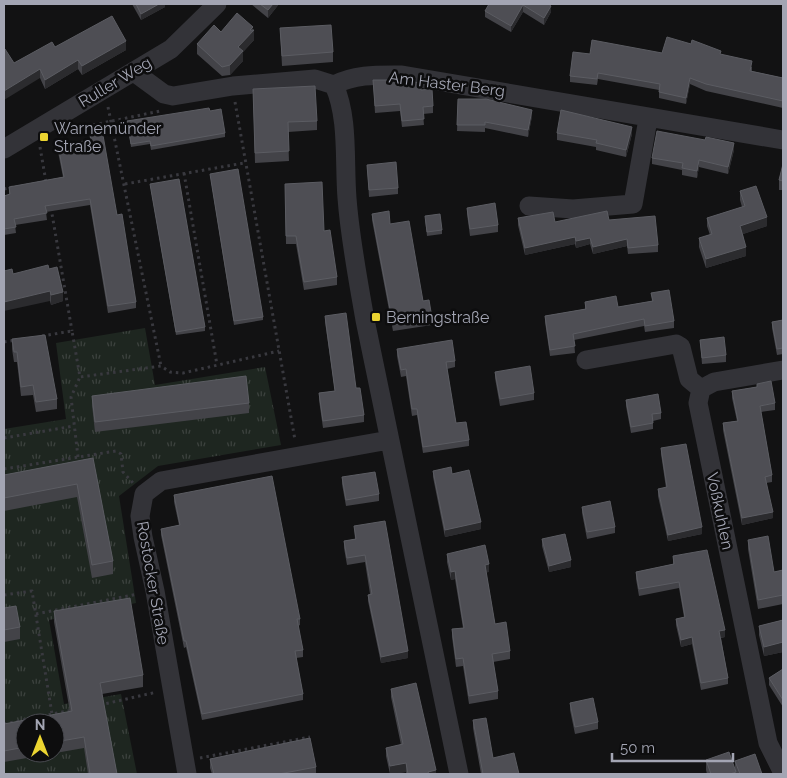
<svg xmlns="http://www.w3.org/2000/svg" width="787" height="778" viewBox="0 0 787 778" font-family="Raleway,sans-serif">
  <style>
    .park { fill: url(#park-tufts); fill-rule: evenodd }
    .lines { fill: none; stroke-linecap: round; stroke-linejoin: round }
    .path { stroke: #39393f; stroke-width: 3; stroke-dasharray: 2.5 4; stroke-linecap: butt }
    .minor { stroke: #333338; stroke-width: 19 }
    .wall { fill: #434348; fill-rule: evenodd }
    .shaded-wall { fill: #2b2b2e }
    .building { fill: #4e4e54; stroke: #5b5c62 }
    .poi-dot { fill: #ebd431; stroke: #0d0d0e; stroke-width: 2 }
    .labels { text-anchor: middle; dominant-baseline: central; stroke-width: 5; stroke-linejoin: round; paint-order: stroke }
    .street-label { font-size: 16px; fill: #a3a5b3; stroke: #0d0d0e }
    .poi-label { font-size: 16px; fill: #a3a5b3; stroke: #0d0d0e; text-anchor: start }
  </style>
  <defs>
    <pattern id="park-tufts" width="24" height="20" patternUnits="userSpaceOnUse" patternTransform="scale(1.25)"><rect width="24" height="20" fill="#1e2620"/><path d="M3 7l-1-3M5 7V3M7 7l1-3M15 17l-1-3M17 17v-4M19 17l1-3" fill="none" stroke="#3c423e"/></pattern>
  </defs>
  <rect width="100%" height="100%" fill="#121213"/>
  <path class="park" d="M145,328L155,385L265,367L281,445L158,466L119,496L136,603L49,620L64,704L121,694L137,774H4V429L66,419L56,343ZM25,723H55V753H25Z"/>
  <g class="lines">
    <path class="path" d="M235,102L295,440
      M108,107L161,366
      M74,129L160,111
      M40,147L46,182
      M184,173L217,365
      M125,184L244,163
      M4,189L13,187
      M51,208L72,331
      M42,336L72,331L80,377L161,366L170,372L183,373L279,351
      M4,342L16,340
      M4,438L74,426
      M78,457L71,397L80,377
      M4,469L116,451L121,454L123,472L133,483
      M4,595L32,591L52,714
      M36,614L138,594
      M100,705L157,692
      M4,724L72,710
      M200,758L310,737"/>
    <path class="minor" d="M134,72L164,94L173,96L233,86L315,79L334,85C355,74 378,75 402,75L783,140
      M334,85C349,118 344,162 347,198C350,239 358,279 365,320L459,774
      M4,149L171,49L217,4
      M529,206L573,209L633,204L648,119
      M586,360L676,344L681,347L689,379L701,389L698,403L768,743L783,773
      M701,389L714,382L783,370
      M187,774L155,591L143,537L140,516L144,494L161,481L389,440"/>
  </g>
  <path class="wall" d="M132,4H165V7L141,20Z
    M251,4H279L268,18Z
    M489,4H548L551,12L544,25L523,12L511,32L485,17V11Z
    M280,28L333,52V62L282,66Z
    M253,30L254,40L243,52V61L230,75L222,76L197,54V44L221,32Z
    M55,47L126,50L82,75L78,69L45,89L40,78L14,63Z
    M662,53L721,55L752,67V71L783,78V76V108L706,91L690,84L686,104L659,98V90L598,79L597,85L570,82V76L590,54Z
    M373,80L421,90L433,106V113L423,114L424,125L402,127L400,111L375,113Z
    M253,89L317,121V130L288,132L289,161L255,163Z
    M458,99L532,116L528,137L485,128V132L457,131Z
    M210,111L225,133V137L151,150L150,144L131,147L127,121Z
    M89,127L117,215L136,302V308L108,313L90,205L46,212L47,220L15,225L16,233L4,235V196L9,195V187L63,177L58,152V145L90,140Z
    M557,133L632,134L626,157L596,150V147L557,140Z
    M734,150L728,174L699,167L697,178L682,175V170L652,164V158Z
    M783,164V190H779V180Z
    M367,165L398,188V194L369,197Z
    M210,174L263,317V320L234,325Z
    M150,184L205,327V331L176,335Z
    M285,184L324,231L337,277V285L304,290L296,244H286Z
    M740,191L767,226L743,234L746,256L706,268L699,247V238L710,235L707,226V218L742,207L740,200Z
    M467,208L498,225V232L470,236L467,214Z
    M372,214L390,224L423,301L432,318V325L393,331L372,220Z
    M518,218L555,222L609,220L658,245V252L628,254L627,246L593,254L590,244L576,248L575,244L525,255L518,225Z
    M425,219L442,230V234L427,236Z
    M49,269L63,301L51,305L50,301L13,274Z
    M651,293L674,321V328L645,332L644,326L574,340L575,353L550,356L545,322V316L585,309V302L618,307L652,301Z
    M325,316L356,388L364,415V422L323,428L319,400V393L335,391L325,322Z
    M783,320V354L777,355L772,328V322Z
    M12,339L57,399V409L36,412L33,395L21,396L17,362H14L12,349Z
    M700,340L726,355V362L702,364Z
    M397,349L455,361V367L447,369L456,423L469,440V446L423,453L417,415L412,416L406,376L401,377L397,356Z
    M495,372L534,393V400L500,406L495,378Z
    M757,384L775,403V410L761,412L772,475V482L766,483L773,518L742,525L723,430V423L737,421L732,398V391L757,387Z
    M92,396L249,403V413L95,432L92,405Z
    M626,400L661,413V419L653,421V429L631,433L626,406Z
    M661,448L702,534L668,541L658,496V489L666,488L661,454Z
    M93,458L113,561V574L92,578L77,497L4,511V475Z
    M433,471L481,529L445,537L433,477Z
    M342,477L379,494V501L346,506L342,484Z
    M174,495L300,619V625L298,626L303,650V657L296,658L303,694V700L202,720L186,647L184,648L161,535V529L179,525L174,502Z
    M582,507L615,527V533L587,539L582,513Z
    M354,526L408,658L381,663L368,601V595L370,594L365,562L347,565L344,548V541L355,539Z
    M542,539L571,567L549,572L542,546Z
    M748,540L774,572L783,570V604L758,609L748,549Z
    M447,554L489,572H486L495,624L510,651V659L493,662L498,691V699L469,704L463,666L456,667L452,637V629L463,628L455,579L451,580L447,562Z
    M673,556L725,637L721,638L728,678V684L701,690L692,644L681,647L676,625V619L684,617L679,588L639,596L636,579V572L673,564Z
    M4,608L20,627V639L4,642Z
    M54,611L143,675V687L102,694L117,774H88L84,748L4,762V724L70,712L54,622ZM25,723H55V753H25Z
    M783,620V652L764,656L759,635V626Z
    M783,669V707L769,685V678Z
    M391,689L436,774H406V772L390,774L386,756V748L401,745L391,697Z
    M570,703L598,722V729L575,734L570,710Z
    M473,720L493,758L519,774H481L473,728Z
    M210,759L316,767V774H212L210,768Z
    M706,760L735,771V761L762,774H737L736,773V774H707L706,770Z"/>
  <path class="shaded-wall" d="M159,4H165V7L141,20V14Z
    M273,4H279L268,18V10Z
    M523,5V12L511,32V26Z
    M551,6V12L544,25V18Z
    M253,27V31L254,30V40L243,52V61L230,75V65L238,47Z
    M126,41V50L82,75V66Z
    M78,60V69L45,89V80Z
    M40,69V78L4,100V91Z
    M690,78V84L686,104V98Z
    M532,110V116L528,137V130Z
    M632,127V134L626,157V150Z
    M734,143V150L728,174V167Z
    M699,160V167L697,178V171Z
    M767,217V226L740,235V226Z
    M575,237V244L525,255V248Z
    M590,238V244L576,248V241Z
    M627,239V246L593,254V247Z
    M746,247V256L706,268V259Z
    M50,291V301L4,311V302Z
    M63,292V301L51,305V295Z
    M773,512V518L742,525V518Z
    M481,522V529L445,537V530Z
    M702,527V534L668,541V535Z
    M571,560V567L549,572V566Z
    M489,564V572L485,573V565Z
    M455,571V579L451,580V572Z
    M725,630V637L719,638V631Z
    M692,637V644L681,647V640Z
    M783,642V652L764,656V647Z
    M408,651V658L381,663V657Z
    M406,763V772L390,774V766Z
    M436,770V774H428V772Z"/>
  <path class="building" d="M136,4H159L141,14Z
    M260,4H273L268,10Z
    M489,4H548L551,6L544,18L523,5L511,26L485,11Z
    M237,13L253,27L250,30H254L238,47L243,51L230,65L222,67L197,44L214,25L221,32Z
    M112,16L126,41L82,66L78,60L45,80L40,69L4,91V50L5,49L14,63L52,42L55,47Z
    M331,25L333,52L282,56L280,28Z
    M667,37L691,44L692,40L721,51L720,54L752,61L750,71L783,78V76V101L706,84L690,78L686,98L659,92L660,84L598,73L597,79L570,76L573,52L590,54L592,40L662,53Z
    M373,80H401L421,83V90L432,89L433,106L423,107L424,119L402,121L400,104L375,106Z
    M315,86L317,121L288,122L289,151L255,153L253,89Z
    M458,99H486L532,110L528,130L485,122V125H457Z
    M209,108L210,111L221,109L225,133L151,146L150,141L131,144L127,121Z
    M561,110L632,127L626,150L596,143L597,140L557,133Z
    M101,124L117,215L122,214L136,302L108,306L90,199L45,206L47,213L14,219L16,227L4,229V196L10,194L9,187L64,177L58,145L91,140L89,127Z
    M657,131L705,140L706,137L734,143L728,167L699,160L697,171L682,168L683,163L652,158Z
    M396,162L398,188L369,190L367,165Z
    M783,164V181L779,180Z
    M238,169L263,317L234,321L210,174Z
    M179,179L205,327L176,332L150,184Z
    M322,182L324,231L330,230L337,277L304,282L296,236H286L285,184Z
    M756,186L767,217L740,226L746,247L706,259L699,238L712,234L707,218L745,206L740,191Z
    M495,203L498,225L470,229L467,208Z
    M389,211L390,224L409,221L423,301L429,300L432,318L393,325L372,214Z
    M607,211L609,220L655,216L658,245L628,248L627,239L593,247L590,238L576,241L575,237L525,248L518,218L553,212L555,222Z
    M440,214L442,230L427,232L425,216Z
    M48,265L49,269L57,267L63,292L51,295L50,291L4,302V271L12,269L13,274Z
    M669,290L674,321L645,326L644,319L573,334L575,346L550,350L545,316L586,309L585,302L616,296L618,307L653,301L651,293Z
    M346,313L356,388H360L364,415L323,421L319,393L335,391L325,316Z
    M783,320V348L777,349L772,322Z
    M45,335L57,399L36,402L33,385L21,387L17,352H14L12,339Z
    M724,337L726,355L702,358L700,340Z
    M452,340L455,361L446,362L456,423L466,422L469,440L423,447L417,409H412L406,369L401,370L397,349Z
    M530,366L534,393L500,399L495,372Z
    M246,376L249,403L95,422L92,396Z
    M771,381L775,403L760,406L772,475L765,477L773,512L742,518L723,423L738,421L732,391L757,387V384Z
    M658,394L661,413L652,414L653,423L631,427L626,400Z
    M686,444L702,527L668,535L658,489L667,487L661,448Z
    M93,458L113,561L92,565L77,484L4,498V475Z
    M451,467L452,474L469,470L481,522L445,530L433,471Z
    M375,472L379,494L346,500L342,477Z
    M272,476L300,619H297L303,650L295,651L303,694L202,714L186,641H184L161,529L180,525L174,495Z
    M610,501L615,527L587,532L582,507Z
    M385,521L408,651L381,657L368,595L372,594L365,555L347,558L344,541L356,539L354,526Z
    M565,534L571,560L549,566L542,539Z
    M768,536L774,572L783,570V595L758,600L748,540Z
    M485,545L489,564L485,565L495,624L506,622L510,651L492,654L498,691L469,696L463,658L456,659L452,629L464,628L455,571L451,572L447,554Z
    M707,550L725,630L719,631L728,678L701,683L692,637L681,640L676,619L685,617L679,582L639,589L636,572L674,564L673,556Z
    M130,598L143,675L100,683L117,774H90L84,737L55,742V723H25V747L4,751V724L72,711L54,611Z
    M16,606L20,627L4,630V608Z
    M783,620V642L764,647L759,626Z
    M783,669V700L769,678Z
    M416,683L436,770L428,772L429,774H408L406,763L390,766L386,748L403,744L391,689Z
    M593,698L598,722L575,727L570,703Z
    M486,718L493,758L514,753L519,774H483L473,720Z
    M310,738L316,767L279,774H214L210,759Z
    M729,752L736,772L730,774H711L706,760Z
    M755,754L762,774H740L735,761Z"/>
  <g class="poi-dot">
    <rect x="39" y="132" width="10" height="10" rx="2.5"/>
    <rect x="371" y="312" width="10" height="10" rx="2.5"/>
  </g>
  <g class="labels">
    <g class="street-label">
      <text transform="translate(115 82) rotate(-31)">Ruller Weg</text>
      <text transform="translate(447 84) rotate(7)">Am Haster Berg</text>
      <text transform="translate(720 511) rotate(78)">Voßkuhlen</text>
      <text transform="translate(153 583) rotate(80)">Rostocker Straße</text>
    </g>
    <g class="poi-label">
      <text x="54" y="128">Warnemünder<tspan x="54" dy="18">Straße</tspan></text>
      <text x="386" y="317">Berningstraße</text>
    </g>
  </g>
  <rect width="787" height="778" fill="none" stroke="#a3a5b3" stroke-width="10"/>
  <g transform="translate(40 738)"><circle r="24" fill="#0d0d0e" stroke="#494a50"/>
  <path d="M0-4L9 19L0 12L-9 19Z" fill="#ebd431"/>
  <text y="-8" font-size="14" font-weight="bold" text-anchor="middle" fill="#a3a5b3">N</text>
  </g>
  <path d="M612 753v8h121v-8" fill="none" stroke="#a3a5b3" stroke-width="2.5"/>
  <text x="620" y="753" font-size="15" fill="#a3a5b3" stroke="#0d0d0e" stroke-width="4" paint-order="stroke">50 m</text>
</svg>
